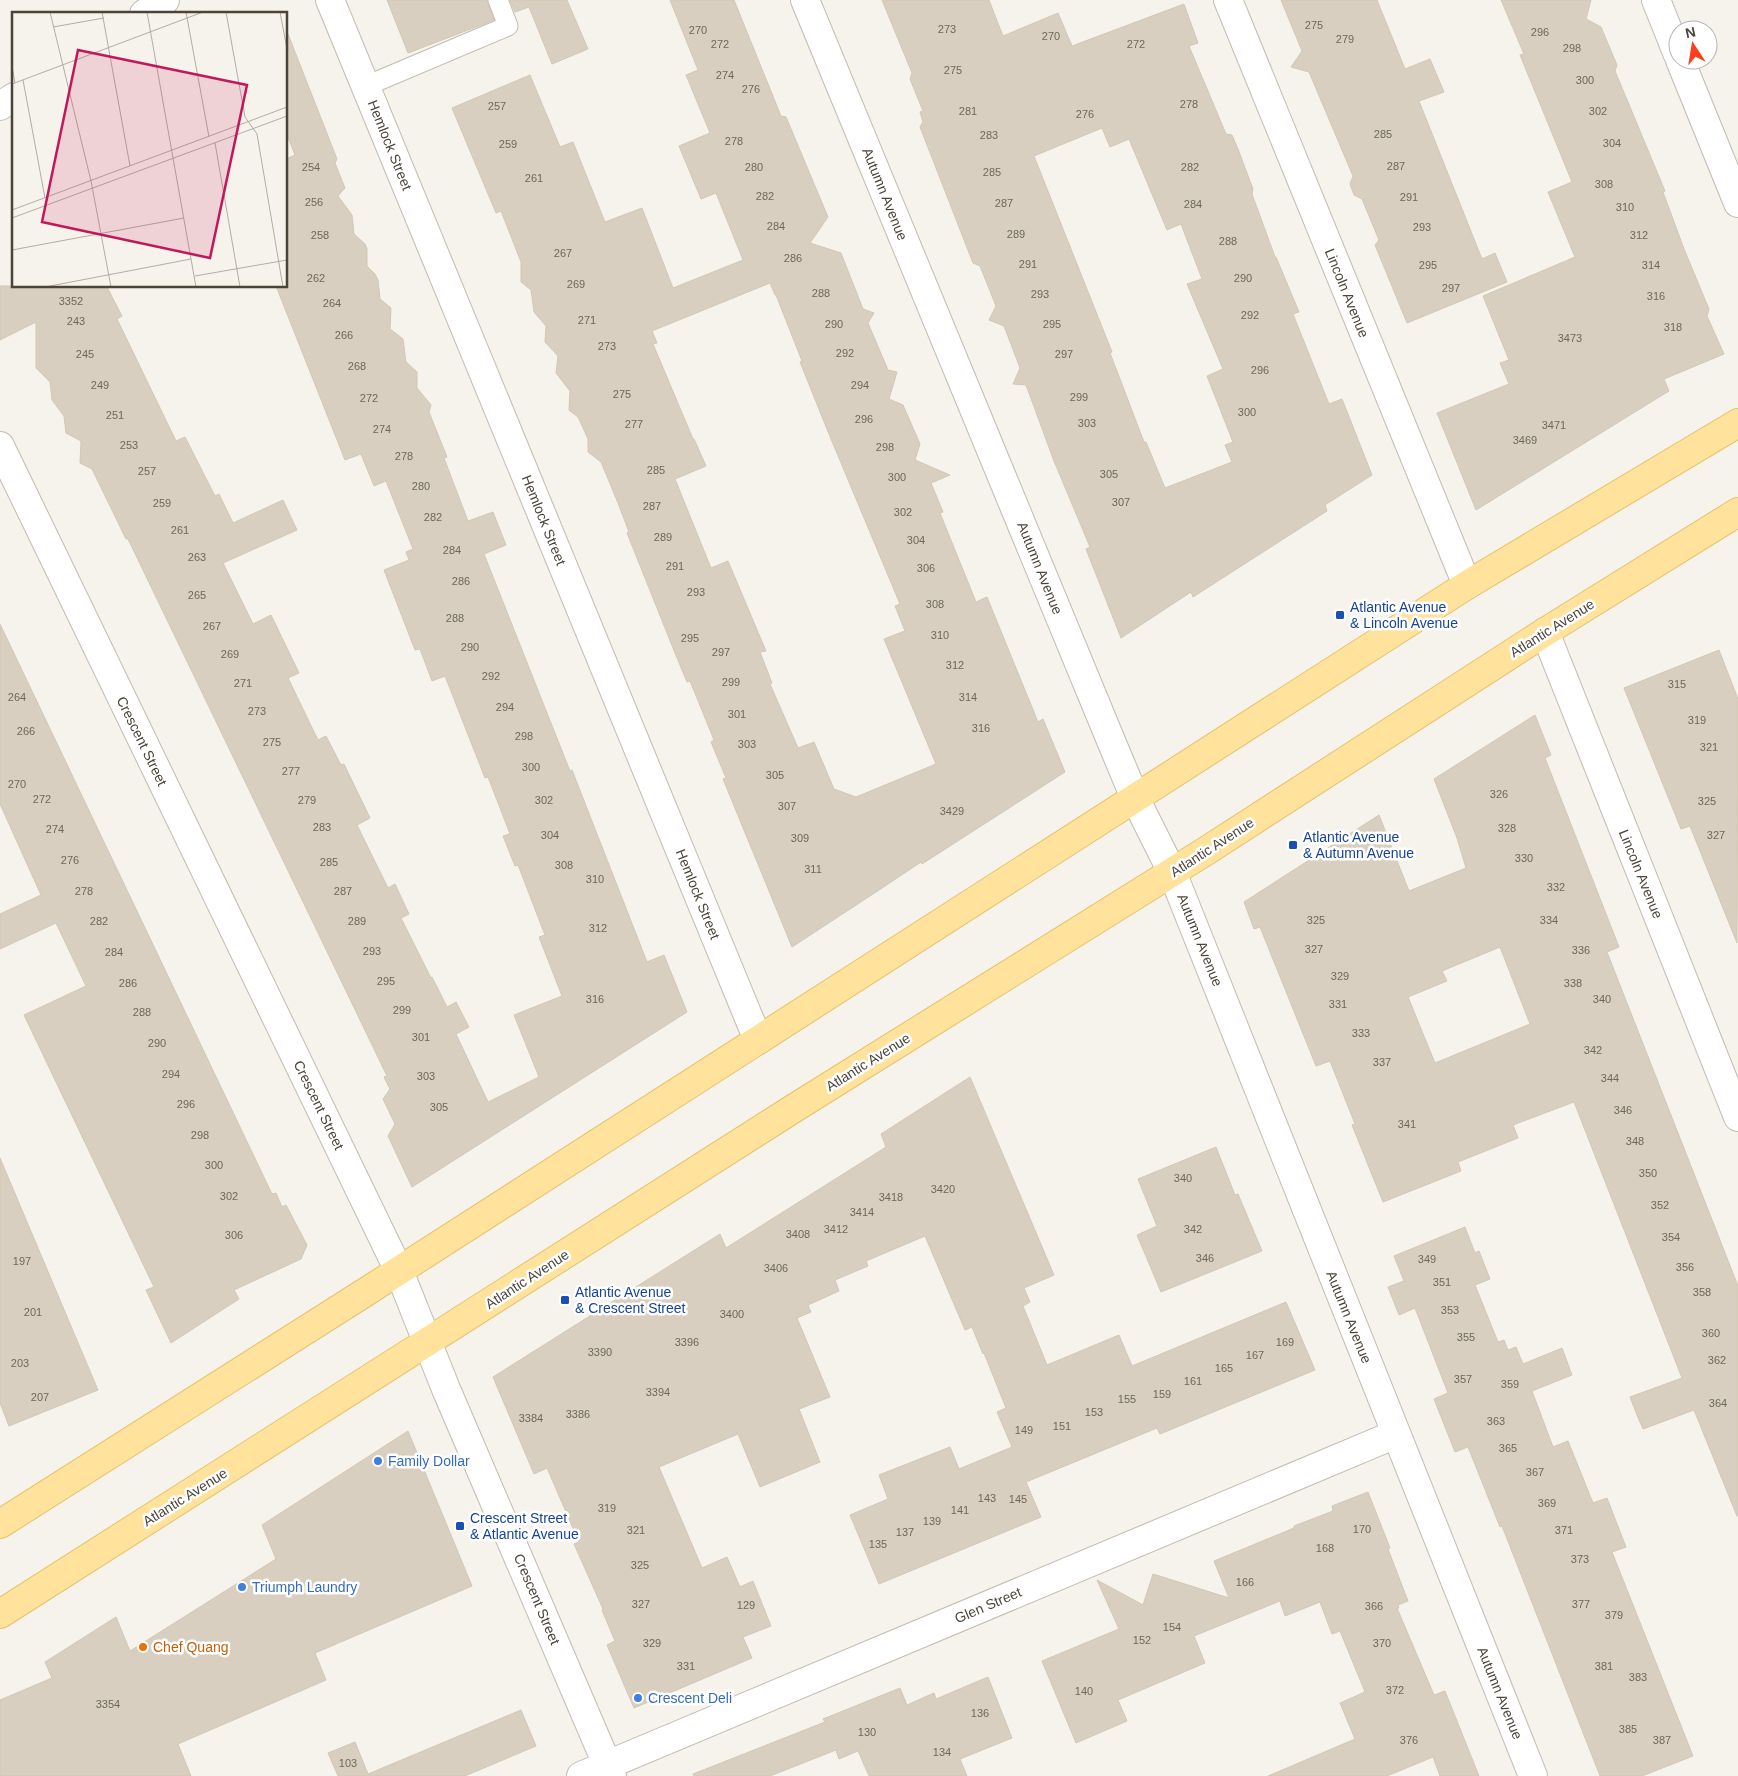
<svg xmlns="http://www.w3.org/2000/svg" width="1738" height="1776" viewBox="0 0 1738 1776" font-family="Helvetica,sans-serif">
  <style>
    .building { fill: #d8cfc1; stroke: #d3c7b4; fill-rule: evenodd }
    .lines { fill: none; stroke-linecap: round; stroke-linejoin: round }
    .service-casing { stroke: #c2bbae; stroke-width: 21 }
    .minor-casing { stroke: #c2bbae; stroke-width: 30 }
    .tertiary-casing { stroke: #c2bbae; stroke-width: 30 }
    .primary-casing { stroke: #e6c16a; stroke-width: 30 }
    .service { stroke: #fff; stroke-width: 19 }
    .minor { stroke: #fff; stroke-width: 28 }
    .tertiary { stroke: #fff; stroke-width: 28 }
    .primary { stroke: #ffe39c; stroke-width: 28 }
    .transit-dot { fill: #1a4fb4; stroke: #fff; stroke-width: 2 }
    .shop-dot { fill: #3f7fe0; stroke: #fff; stroke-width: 2 }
    .food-dot { fill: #e8710a; stroke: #fff; stroke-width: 2 }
    .labels { text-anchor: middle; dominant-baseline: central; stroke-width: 5; stroke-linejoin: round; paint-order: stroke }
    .number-label { font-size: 11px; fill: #6e675b }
    .street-label { font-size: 14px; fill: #4b4439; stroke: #fff }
    .transit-label { font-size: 14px; fill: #164399; stroke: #fff; text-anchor: start }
    .shop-label { font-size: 14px; fill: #366cbe; stroke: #fff; text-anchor: start }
    .food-label { font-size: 14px; fill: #c56008; stroke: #fff; text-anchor: start }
    .inset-road { fill: none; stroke: #b2ada4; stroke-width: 1 }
    .view { fill: #c2185b; fill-opacity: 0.15; stroke: #c2185b; stroke-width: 2.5 }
    .inset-edge { fill: none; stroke: #4b4439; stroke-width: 2.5 }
  </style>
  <rect width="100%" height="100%" fill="#f6f3ec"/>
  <path class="building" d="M387,0H487L494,20L408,53Z
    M510,0H567L588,49L552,64L529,7L515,12Z
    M670,0H734L781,116L786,117L828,217L810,243L841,253L863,309L874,313L868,323L888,370L897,372L889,399L903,405L917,437L920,444L915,460L950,475L931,483L943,512L940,513L976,602L987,597L1038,722L1043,719L1065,772L922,864L921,862L876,892L792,947L723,779L726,778L711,742L714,740L690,681L687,682L675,653L627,533L629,532L618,503L601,462L588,452V439L578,417L569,410L570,391L556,373L558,356L545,342L546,326L534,312L531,290L521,282V262L501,211L496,213L452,108L530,75L560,147L573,142L605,222L642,208L673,288L743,260L716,193L701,199L679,146L710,133L686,75L698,70ZM770,283L775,295H776L802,361L800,362L831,439L900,604L895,606L905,631L884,639L936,764L856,797L834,789L814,742L798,748L770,684L772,683L760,652L766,651L728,561L711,568L675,479L706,466L694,439H693L653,344L657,343L652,331Z
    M882,0H989L1003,36L1058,13L1072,46L1184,4L1198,43L1189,46L1226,134L1232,135L1238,149L1253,189L1252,194L1275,257H1276L1299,312L1293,314L1329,404L1342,399L1372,475L1325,505L1327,511L1193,597L1191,592L1121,638L1086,549L1090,547L1054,461L1026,385L1013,384L1020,368L1004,326L989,320L996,306L980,266L973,263L920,127L923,122L920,112L923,111L910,79L912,73ZM1102,128L1110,147L1129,139L1167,230L1181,224L1202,279L1187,284L1223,369L1207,376L1233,442L1225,445L1232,462L1165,488L1146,442H1144L1110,353L1112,352L1034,156Z
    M1281,0H1377L1405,69L1430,59L1444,92L1419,101L1482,259L1495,253L1507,282L1407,323L1375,245L1379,240L1362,199L1354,195L1350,184L1353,176L1309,72L1291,67L1302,51Z
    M1501,0H1591L1586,19L1601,27L1617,65L1615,71L1665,191L1663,192L1684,249L1709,309L1707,316L1724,354L1664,379L1669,391L1476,510L1437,413L1509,384L1500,363L1509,360L1483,296L1575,257L1548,192L1572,182L1520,55L1524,54Z
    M288,34L337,159L335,163L345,188L338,196L352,215L354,234L365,244L367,249V266L375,274L378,280L380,299L391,308L390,329L403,339L406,362L417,372V388L431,405L429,412L447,457L444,458L468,521L493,512L506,545L484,554L570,771L572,770L647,962L664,955L687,1012L412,1187L388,1136L395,1124L383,1099L390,1089L384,1077L387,1076L128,539H126L92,469L80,463L81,441L66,433L64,416L52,400L50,382L36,368V322L0,340V286H109L107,287L122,316L117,319L176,441L185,437L215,496L219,494L233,523L283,500L297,530L223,563L253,624L271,615L299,673L288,678L318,740L326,736L341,765L344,764L370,818L357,825L388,888L395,884L409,914L401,918L431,978L432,977L447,1007L456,1002L469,1027L456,1034L488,1102L539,1077L514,1015L562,996L539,937L545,935L518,865L515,866L503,836L510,834L488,777L485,778L445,676L432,681L420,649L415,650L384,570L409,560L406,552L413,549L386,481L374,486L361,454L345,460L276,286H286V159L295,155L286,132V35Z
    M0,624L272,1194L276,1193L282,1207L286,1205L307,1245L301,1259L234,1290L239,1299L171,1343L146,1290L154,1287L24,1015L86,986L56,923L0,949V914L41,895L0,804Z
    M1719,650L1738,699L1737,943L1690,826L1681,829L1624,688Z
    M1535,715L1551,755L1545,758L1619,947L1607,952L1738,1286V1516H1737L1694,1410L1643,1429L1637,1415L1630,1397L1682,1378L1574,1102L1513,1125L1518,1138L1458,1162L1461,1171L1383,1202L1352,1125L1355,1124L1330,1061L1316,1066L1260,927L1254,929L1244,902L1379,815L1409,891L1466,868L1457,838L1434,779ZM1500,947L1530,1024L1435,1063L1408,997L1447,981L1442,971Z
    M970,1077L1054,1275L1024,1288L1030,1302L1023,1306L1047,1365L1119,1335L1132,1366L1286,1302L1315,1370L1160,1434L1157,1428L1026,1482L1041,1517L879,1584L850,1515L888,1499L879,1475L950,1447L959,1469L1012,1447L997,1412L1006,1408L984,1353L983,1354L972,1327L965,1330L925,1236L866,1261L868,1266L835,1280L839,1291L808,1305L811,1312L797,1318L830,1397L799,1409L820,1462L760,1487L738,1434L659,1467L702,1568L727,1557L740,1587L753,1581L771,1626L743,1637L752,1658L634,1708L607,1645L615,1641L602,1610L603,1609L574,1544L579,1542L547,1468L534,1474L493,1377L720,1234L726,1248L886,1147L881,1134Z
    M1216,1147L1235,1195L1238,1194L1262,1251L1161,1292L1137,1235L1157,1226L1138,1179Z
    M0,1158L98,1390L9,1426L0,1403Z
    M1465,1227L1475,1253L1479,1251L1490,1279L1475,1285L1498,1342L1504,1340L1508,1350L1516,1347L1523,1364L1562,1348L1572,1375L1532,1391L1553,1447L1568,1441L1593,1503L1607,1498L1626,1547L1612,1552L1693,1756L1642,1776H1600L1502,1526L1500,1527L1468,1447L1455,1452L1434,1399L1448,1393L1415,1308L1399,1315L1388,1287L1404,1281L1394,1256Z
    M408,1431L472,1586L315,1653L326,1680L178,1744L191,1776H0V1700L52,1678L45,1662L116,1617L130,1651L276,1559L262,1525Z
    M1368,1492L1390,1548L1388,1549L1408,1601L1398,1605L1399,1608H1397L1434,1695L1445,1691L1479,1776H1440L1433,1757L1387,1776H1268L1355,1739L1340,1703L1365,1692L1340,1631L1332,1634L1320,1602L1285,1616L1280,1601L1194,1636L1205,1663L1118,1700L1127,1721L1076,1743L1042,1661L1119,1629L1097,1580L1143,1605L1153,1574L1229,1598L1214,1561L1294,1528V1526L1333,1511L1332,1506Z
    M988,1677L1012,1738L960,1759L967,1776H869L858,1751L839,1759L836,1750L770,1776H694L693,1774L825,1722L823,1719L900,1688L907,1705L934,1693L936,1699Z
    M521,1710L536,1746L465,1776H338L328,1753L355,1742L368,1774Z"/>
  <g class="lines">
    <g class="service-casing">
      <path id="service" d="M366,86L508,26L498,0"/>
    </g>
    <g class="minor-casing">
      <path id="minor" d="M330,0L758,1040
        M805,0L1114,748L1135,798L1172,872L1533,1776
        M1228,0L1467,585
        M1656,0L1678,55
        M1680,60L1738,203
        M0,446L399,1271L446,1389L612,1776
        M1545,632L1738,1117
        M581,1776L1396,1434"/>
    </g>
    <g class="tertiary-casing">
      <path id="tertiary" d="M144,14L165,0
        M0,106L14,97"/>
    </g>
    <g class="primary-casing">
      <path id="primary" d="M0,1524L361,1295L1467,585L1738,423
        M0,1614L796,1107L1206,851L1545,632L1738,512"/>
    </g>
    <use href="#service" class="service"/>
    <use href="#minor" class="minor"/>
    <use href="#tertiary" class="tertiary"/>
    <use href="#primary" class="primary"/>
  </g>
  <g class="transit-dot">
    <rect x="1335" y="610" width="10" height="10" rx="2.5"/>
    <rect x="1288" y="840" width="10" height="10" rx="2.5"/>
    <rect x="560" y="1295" width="10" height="10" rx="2.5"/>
    <rect x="455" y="1521" width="10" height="10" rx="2.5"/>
  </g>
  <g class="shop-dot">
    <circle cx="378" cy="1461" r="5"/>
    <circle cx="242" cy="1587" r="5"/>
    <circle cx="638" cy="1698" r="5"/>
  </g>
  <circle class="food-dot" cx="143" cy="1647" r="5"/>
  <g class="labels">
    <g class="number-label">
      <text x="1314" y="25">275</text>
      <text x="947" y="29">273</text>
      <text x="698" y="30">270</text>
      <text x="1540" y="32">296</text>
      <text x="1051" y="36">270</text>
      <text x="1345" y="39">279</text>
      <text x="720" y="44">272</text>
      <text x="1136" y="44">272</text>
      <text x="1572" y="48">298</text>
      <text x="953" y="70">275</text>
      <text x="725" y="75">274</text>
      <text x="1585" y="80">300</text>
      <text x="751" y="89">276</text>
      <text x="1189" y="104">278</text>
      <text x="497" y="106">257</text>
      <text x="968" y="111">281</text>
      <text x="1598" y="111">302</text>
      <text x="1085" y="114">276</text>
      <text x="1383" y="134">285</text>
      <text x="989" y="135">283</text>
      <text x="734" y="141">278</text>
      <text x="1612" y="143">304</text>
      <text x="508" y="144">259</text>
      <text x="1396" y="166">287</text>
      <text x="311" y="167">254</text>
      <text x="754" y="167">280</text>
      <text x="1190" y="167">282</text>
      <text x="992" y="172">285</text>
      <text x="534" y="178">261</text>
      <text x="1604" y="184">308</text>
      <text x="765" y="196">282</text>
      <text x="1409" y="197">291</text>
      <text x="314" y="202">256</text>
      <text x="1004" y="203">287</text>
      <text x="1193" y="204">284</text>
      <text x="1625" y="207">310</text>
      <text x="776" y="226">284</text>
      <text x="1422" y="227">293</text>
      <text x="1016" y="234">289</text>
      <text x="320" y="235">258</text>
      <text x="1639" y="235">312</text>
      <text x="1228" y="241">288</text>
      <text x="563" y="253">267</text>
      <text x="793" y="258">286</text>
      <text x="1028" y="264">291</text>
      <text x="1428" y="265">295</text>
      <text x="1651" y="265">314</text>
      <text x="316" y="278">262</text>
      <text x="1243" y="278">290</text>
      <text x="576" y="284">269</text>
      <text x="1451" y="288">297</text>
      <text x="821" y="293">288</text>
      <text x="1040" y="294">293</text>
      <text x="1656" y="296">316</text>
      <text x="71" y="301">3352</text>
      <text x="332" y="303">264</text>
      <text x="1250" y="315">292</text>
      <text x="587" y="320">271</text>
      <text x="76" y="321">243</text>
      <text x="834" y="324">290</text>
      <text x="1052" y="324">295</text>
      <text x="1673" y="327">318</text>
      <text x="344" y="335">266</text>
      <text x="1570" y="338">3473</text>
      <text x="607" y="346">273</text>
      <text x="845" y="353">292</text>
      <text x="85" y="354">245</text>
      <text x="1064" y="354">297</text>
      <text x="357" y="366">268</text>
      <text x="1260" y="370">296</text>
      <text x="100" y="385">249</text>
      <text x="860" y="385">294</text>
      <text x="622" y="394">275</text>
      <text x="1079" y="397">299</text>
      <text x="369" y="398">272</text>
      <text x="1247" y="412">300</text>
      <text x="115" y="415">251</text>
      <text x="864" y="419">296</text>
      <text x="1087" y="423">303</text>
      <text x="634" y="424">277</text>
      <text x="1554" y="425">3471</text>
      <text x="382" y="429">274</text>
      <text x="1525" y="440">3469</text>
      <text x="129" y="445">253</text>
      <text x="885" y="447">298</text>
      <text x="404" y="456">278</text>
      <text x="656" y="470">285</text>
      <text x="147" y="471">257</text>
      <text x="1109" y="474">305</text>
      <text x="897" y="477">300</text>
      <text x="421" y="486">280</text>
      <text x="1121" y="502">307</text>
      <text x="162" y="503">259</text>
      <text x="652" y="506">287</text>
      <text x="903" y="512">302</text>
      <text x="433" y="517">282</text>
      <text x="180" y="530">261</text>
      <text x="663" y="537">289</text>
      <text x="916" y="540">304</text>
      <text x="452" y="550">284</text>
      <text x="197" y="557">263</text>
      <text x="675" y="566">291</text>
      <text x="926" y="568">306</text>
      <text x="461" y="581">286</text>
      <text x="696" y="592">293</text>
      <text x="197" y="595">265</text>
      <text x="935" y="604">308</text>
      <text x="455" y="618">288</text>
      <text x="212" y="626">267</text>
      <text x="940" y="635">310</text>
      <text x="690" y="638">295</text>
      <text x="470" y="647">290</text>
      <text x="721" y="652">297</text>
      <text x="230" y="654">269</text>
      <text x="955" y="665">312</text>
      <text x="491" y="676">292</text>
      <text x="731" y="682">299</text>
      <text x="243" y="683">271</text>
      <text x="1677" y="684">315</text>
      <text x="17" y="697">264</text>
      <text x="968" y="697">314</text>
      <text x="505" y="707">294</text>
      <text x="257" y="711">273</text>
      <text x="737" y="714">301</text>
      <text x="1697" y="720">319</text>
      <text x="981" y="728">316</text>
      <text x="26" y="731">266</text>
      <text x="524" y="736">298</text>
      <text x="272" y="742">275</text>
      <text x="747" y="744">303</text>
      <text x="1709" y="747">321</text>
      <text x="531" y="767">300</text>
      <text x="291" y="771">277</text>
      <text x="775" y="775">305</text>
      <text x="17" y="784">270</text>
      <text x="1499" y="794">326</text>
      <text x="42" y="799">272</text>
      <text x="307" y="800">279</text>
      <text x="544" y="800">302</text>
      <text x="1707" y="801">325</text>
      <text x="787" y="806">307</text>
      <text x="952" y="811">3429</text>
      <text x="322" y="827">283</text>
      <text x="1507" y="828">328</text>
      <text x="55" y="829">274</text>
      <text x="550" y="835">304</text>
      <text x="1716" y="835">327</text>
      <text x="800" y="838">309</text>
      <text x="1524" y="858">330</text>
      <text x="70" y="860">276</text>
      <text x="329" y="862">285</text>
      <text x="564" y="865">308</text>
      <text x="813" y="869">311</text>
      <text x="595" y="879">310</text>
      <text x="1556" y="887">332</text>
      <text x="84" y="891">278</text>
      <text x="343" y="891">287</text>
      <text x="1316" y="920">325</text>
      <text x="1549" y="920">334</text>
      <text x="99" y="921">282</text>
      <text x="357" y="921">289</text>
      <text x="598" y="928">312</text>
      <text x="1314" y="949">327</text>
      <text x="1581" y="950">336</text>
      <text x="372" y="951">293</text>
      <text x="114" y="952">284</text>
      <text x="1340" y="976">329</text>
      <text x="386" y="981">295</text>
      <text x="128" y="983">286</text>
      <text x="1573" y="983">338</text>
      <text x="595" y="999">316</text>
      <text x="1602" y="999">340</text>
      <text x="1338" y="1004">331</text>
      <text x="402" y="1010">299</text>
      <text x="142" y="1012">288</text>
      <text x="1361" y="1033">333</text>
      <text x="421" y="1037">301</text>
      <text x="157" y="1043">290</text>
      <text x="1593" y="1050">342</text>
      <text x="1382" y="1062">337</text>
      <text x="171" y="1074">294</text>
      <text x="426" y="1076">303</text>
      <text x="1610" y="1078">344</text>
      <text x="186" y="1104">296</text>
      <text x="439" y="1107">305</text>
      <text x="1623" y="1110">346</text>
      <text x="1407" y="1124">341</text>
      <text x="200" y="1135">298</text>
      <text x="1635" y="1141">348</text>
      <text x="214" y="1165">300</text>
      <text x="1648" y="1173">350</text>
      <text x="1183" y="1178">340</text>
      <text x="943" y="1189">3420</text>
      <text x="229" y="1196">302</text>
      <text x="891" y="1197">3418</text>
      <text x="1660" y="1205">352</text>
      <text x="862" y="1212">3414</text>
      <text x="836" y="1229">3412</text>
      <text x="1193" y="1229">342</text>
      <text x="798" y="1234">3408</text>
      <text x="234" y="1235">306</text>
      <text x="1671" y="1237">354</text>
      <text x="1205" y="1258">346</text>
      <text x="1427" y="1259">349</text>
      <text x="22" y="1261">197</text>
      <text x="1685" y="1267">356</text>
      <text x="776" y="1268">3406</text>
      <text x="1442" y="1282">351</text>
      <text x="1702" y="1292">358</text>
      <text x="1450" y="1310">353</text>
      <text x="33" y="1312">201</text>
      <text x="732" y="1314">3400</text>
      <text x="1711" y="1333">360</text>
      <text x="1466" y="1337">355</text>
      <text x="687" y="1342">3396</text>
      <text x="1285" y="1342">169</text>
      <text x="600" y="1352">3390</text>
      <text x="1255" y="1355">167</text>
      <text x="1717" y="1360">362</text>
      <text x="20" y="1363">203</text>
      <text x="1224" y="1368">165</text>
      <text x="1463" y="1379">357</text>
      <text x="1193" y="1381">161</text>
      <text x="1510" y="1384">359</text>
      <text x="658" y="1392">3394</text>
      <text x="1162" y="1394">159</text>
      <text x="40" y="1397">207</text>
      <text x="1127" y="1399">155</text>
      <text x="1718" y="1403">364</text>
      <text x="1094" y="1412">153</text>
      <text x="578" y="1414">3386</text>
      <text x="531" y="1418">3384</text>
      <text x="1496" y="1421">363</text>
      <text x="1062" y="1426">151</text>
      <text x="1024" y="1430">149</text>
      <text x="1508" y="1448">365</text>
      <text x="1535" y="1472">367</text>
      <text x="987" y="1498">143</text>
      <text x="1018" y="1499">145</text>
      <text x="1547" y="1503">369</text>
      <text x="607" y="1508">319</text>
      <text x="960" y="1510">141</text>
      <text x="932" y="1521">139</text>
      <text x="1362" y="1529">170</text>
      <text x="636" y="1530">321</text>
      <text x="1564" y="1530">371</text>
      <text x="905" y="1532">137</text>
      <text x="878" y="1544">135</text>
      <text x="1325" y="1548">168</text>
      <text x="1580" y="1559">373</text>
      <text x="640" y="1565">325</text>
      <text x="1245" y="1582">166</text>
      <text x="641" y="1604">327</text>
      <text x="1581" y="1604">377</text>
      <text x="746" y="1605">129</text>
      <text x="1374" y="1606">366</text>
      <text x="1614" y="1615">379</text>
      <text x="1172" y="1627">154</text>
      <text x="1142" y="1640">152</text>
      <text x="652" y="1643">329</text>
      <text x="1382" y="1643">370</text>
      <text x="686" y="1666">331</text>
      <text x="1604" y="1666">381</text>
      <text x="1638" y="1677">383</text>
      <text x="1395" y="1690">372</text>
      <text x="1084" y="1691">140</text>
      <text x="108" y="1704">3354</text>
      <text x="980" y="1713">136</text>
      <text x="1628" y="1729">385</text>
      <text x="867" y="1732">130</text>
      <text x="1409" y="1740">376</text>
      <text x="1662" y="1740">387</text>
      <text x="942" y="1752">134</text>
      <text x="348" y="1763">103</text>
    </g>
    <g class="street-label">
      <text transform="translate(390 145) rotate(68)">Hemlock Street</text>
      <text transform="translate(885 194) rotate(68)">Autumn Avenue</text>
      <text transform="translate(1347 293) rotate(68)">Lincoln Avenue</text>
      <text transform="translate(544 520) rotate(68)">Hemlock Street</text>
      <text transform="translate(1040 568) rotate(68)">Autumn Avenue</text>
      <text transform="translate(1552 628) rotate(-32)">Atlantic Avenue</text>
      <text transform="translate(142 741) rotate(64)">Crescent Street</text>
      <text transform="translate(1212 847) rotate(-33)">Atlantic Avenue</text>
      <text transform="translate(1641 874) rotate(68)">Lincoln Avenue</text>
      <text transform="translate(698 894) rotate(68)">Hemlock Street</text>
      <text transform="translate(1200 940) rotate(68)">Autumn Avenue</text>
      <text transform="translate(868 1062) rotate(-32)">Atlantic Avenue</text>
      <text transform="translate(319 1105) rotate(64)">Crescent Street</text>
      <text transform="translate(527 1279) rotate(-33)">Atlantic Avenue</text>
      <text transform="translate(1349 1317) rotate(68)">Autumn Avenue</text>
      <text transform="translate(185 1497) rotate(-32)">Atlantic Avenue</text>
      <text transform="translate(537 1599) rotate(67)">Crescent Street</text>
      <text transform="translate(988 1605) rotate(-23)">Glen Street</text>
      <text transform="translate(1500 1693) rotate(68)">Autumn Avenue</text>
    </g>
    <g class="transit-label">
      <text x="1350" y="607">Atlantic Avenue<tspan x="1350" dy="16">&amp; Lincoln Avenue</tspan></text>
      <text x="1303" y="837">Atlantic Avenue<tspan x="1303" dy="16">&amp; Autumn Avenue</tspan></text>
      <text x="575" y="1292">Atlantic Avenue<tspan x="575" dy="16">&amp; Crescent Street</tspan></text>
      <text x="470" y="1518">Crescent Street<tspan x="470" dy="16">&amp; Atlantic Avenue</tspan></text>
    </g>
    <g class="shop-label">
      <text x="388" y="1461">Family Dollar</text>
      <text x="252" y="1587">Triumph Laundry</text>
      <text x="648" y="1698">Crescent Deli</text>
    </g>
    <g class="food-label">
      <text x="153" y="1647">Chef Quang</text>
    </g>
  </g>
  <g transform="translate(12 12)">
    <rect width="275" height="275" fill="#f6f3ec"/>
    <path class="inset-road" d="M38,0L79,169L99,275M90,0L118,154M135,0L184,275M174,0L197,125M214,0L233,105L245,122L271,275M268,0L275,37M41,15L92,6M0,54L3,71M11,68L33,186M0,72L191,0M203,131L228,275M0,198L275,95M0,206L275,104M0,238L172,206M183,264L275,248M33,275L179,247"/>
    <path class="view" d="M66,38L235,73L198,246L30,210Z"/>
    <rect width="275" height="275" class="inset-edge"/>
  </g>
  <g transform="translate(1693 45) rotate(348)"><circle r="24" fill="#ffffff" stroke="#b7b4b0"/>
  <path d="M0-4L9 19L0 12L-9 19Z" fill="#fc3f1d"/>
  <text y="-8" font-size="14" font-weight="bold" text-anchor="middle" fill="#4b4439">N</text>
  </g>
</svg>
